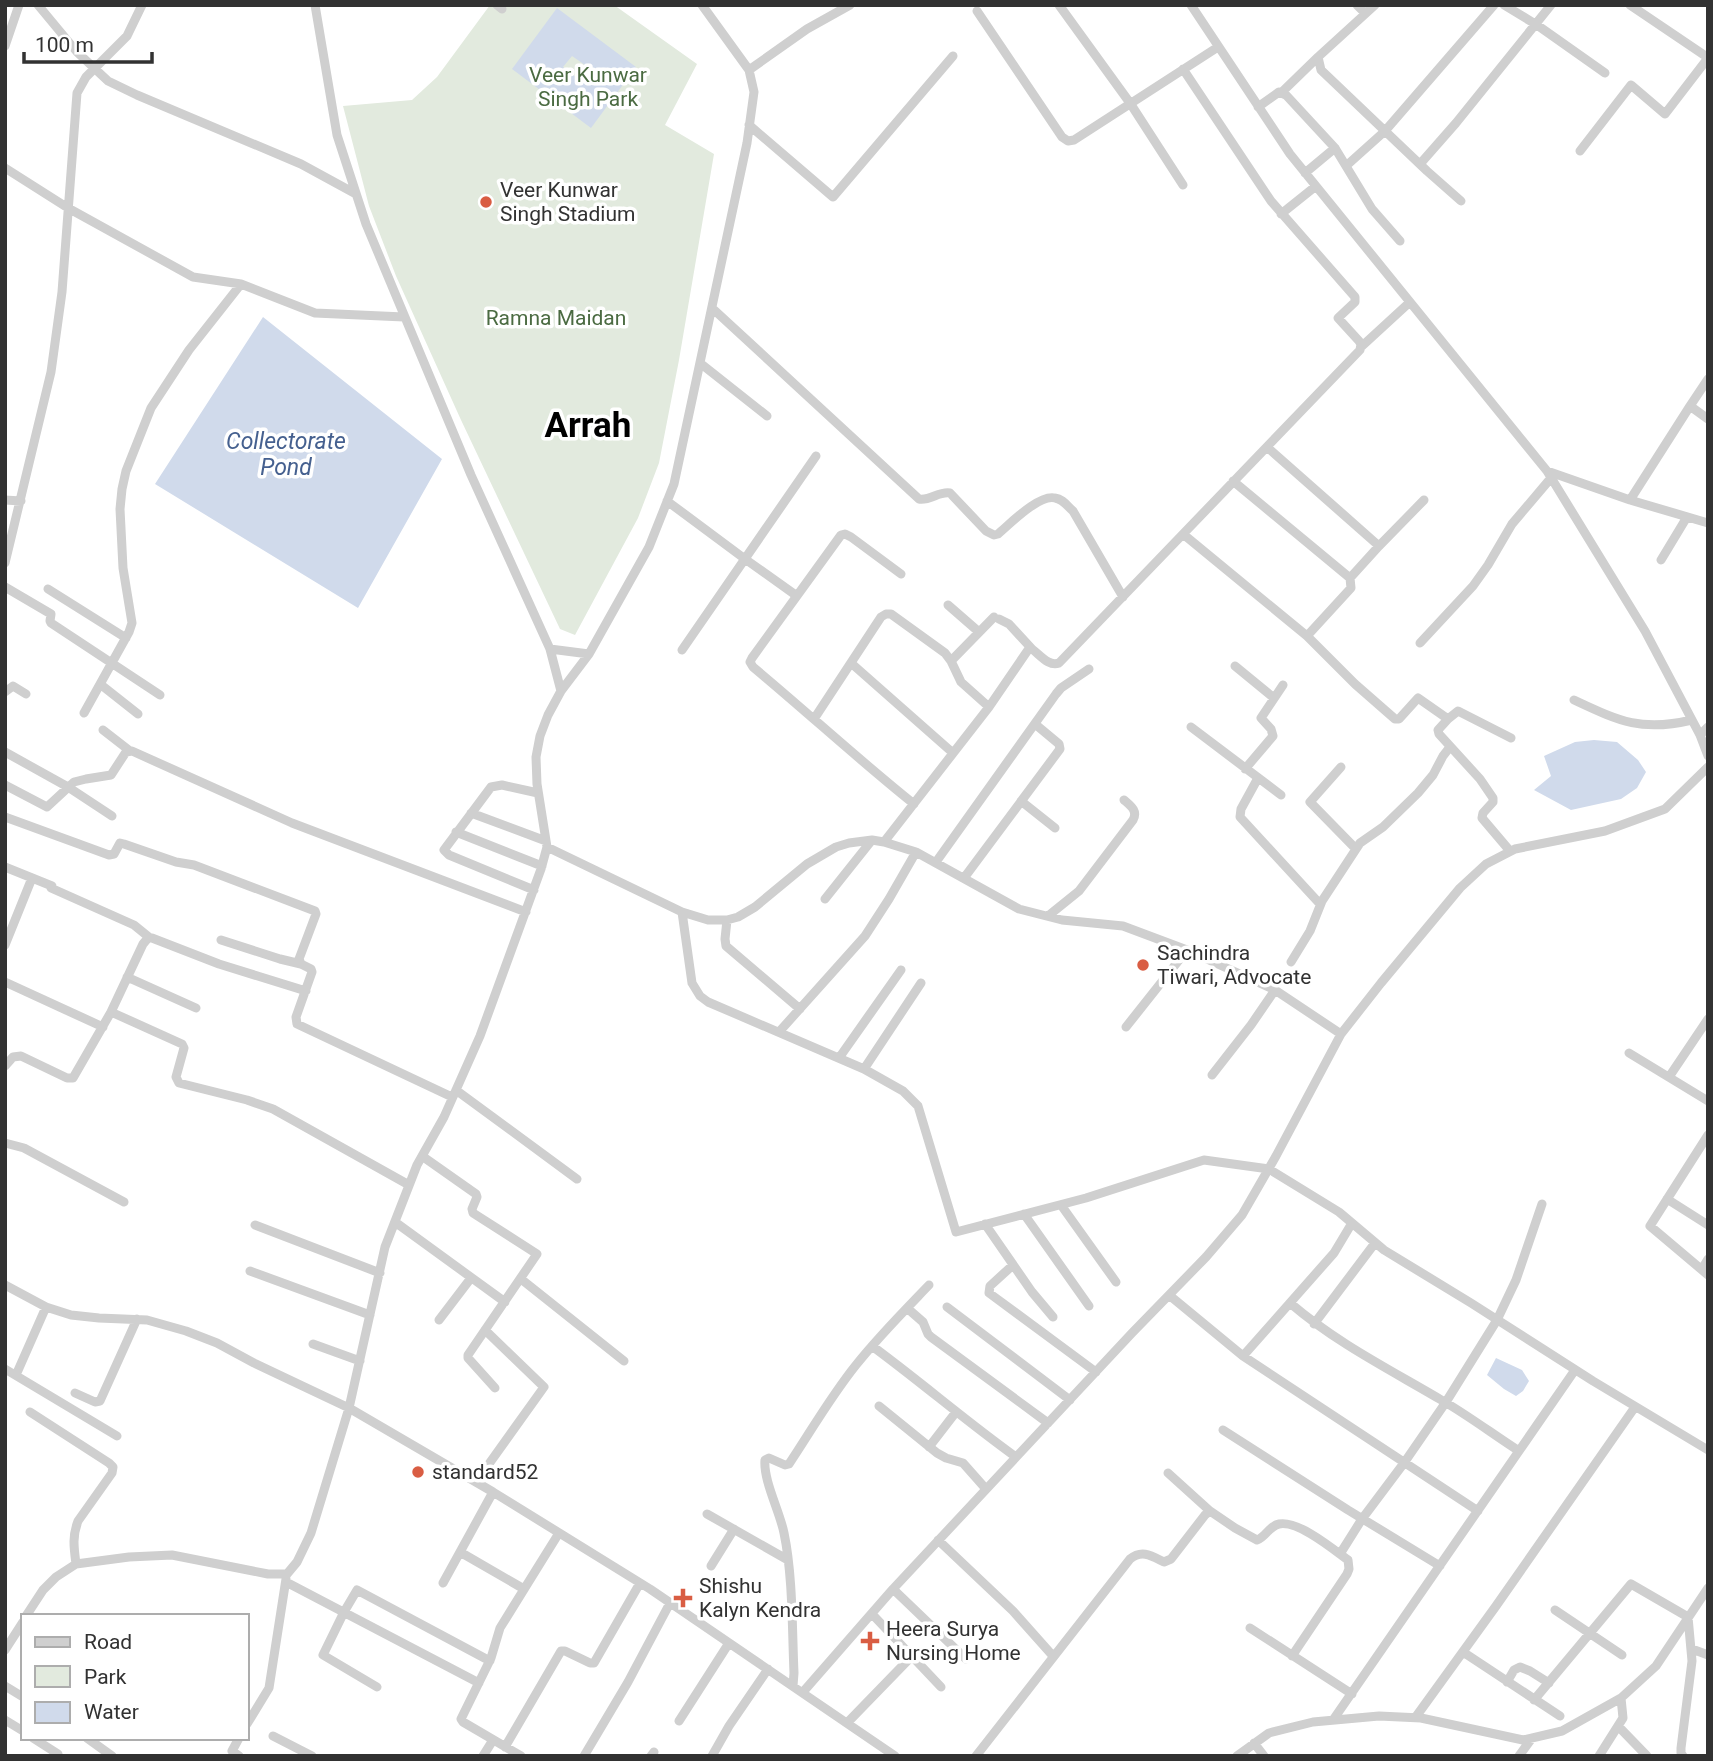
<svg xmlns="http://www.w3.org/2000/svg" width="1713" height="1761" viewBox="0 0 1713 1761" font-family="Roboto,sans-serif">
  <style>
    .green { fill: #e2eade }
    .water { fill: #d0daeb; fill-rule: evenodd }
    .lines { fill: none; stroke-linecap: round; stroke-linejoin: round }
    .minor { stroke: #cfcfcf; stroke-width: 9 }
    .poi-dot { fill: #d95d43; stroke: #fff; stroke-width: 2.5 }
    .labels { text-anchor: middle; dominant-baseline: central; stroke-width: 7; stroke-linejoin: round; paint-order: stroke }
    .park-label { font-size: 21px; fill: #4b6b42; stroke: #fff }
    .poi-label { font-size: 21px; fill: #323232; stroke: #fff; text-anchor: start }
    .water-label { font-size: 23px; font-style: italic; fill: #45608f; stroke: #fff }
    .town-label { font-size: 35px; font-weight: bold; fill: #000; stroke: #fff }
  </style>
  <rect width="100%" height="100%" fill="#fff"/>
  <path class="green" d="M490,5H614L697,64L665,125L714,154L679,360L659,463L638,518L575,635L560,629L461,420L396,276L369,206L343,106L412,100L437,77Z"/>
  <path class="water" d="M557,8L636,67L591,128L512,69ZM572,56L585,65L576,77L563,67Z
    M263,317L442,459L358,608L155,484Z
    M1594,740L1617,742L1638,760L1646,772L1637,788L1621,799L1571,810L1534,790L1551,776L1544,756L1575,742Z
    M1496,1358L1522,1370L1529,1381L1523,1391L1516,1396L1504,1389L1487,1375Z"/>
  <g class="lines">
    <path class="minor" d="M38,5L77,52L108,81L137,95L301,164L356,194
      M315,5L337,135L366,224L471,475L550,649L561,691
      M497,5L502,9
      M1059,5L1130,103L1183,185
      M1191,5L1290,154L1547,471L1645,631L1700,735L1708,756
      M1357,5L1365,13
      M1375,5L1318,57L1321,70L1427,171L1461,201
      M1504,5L1537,25L1605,73
      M1630,5L1707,57
      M977,11L1062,137L1068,141L1074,140L1218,47
      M5,46L19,5
      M749,70L807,29L850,5
      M1282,92L1318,57
      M1258,107L1279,92L1286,95L1335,148L1372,209L1400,241
      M749,125L833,197L953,56
      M1580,151L1631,85L1665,114L1708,58
      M1420,164L1456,123L1551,5
      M1346,166L1385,131L1494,5
      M5,168L68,208L193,277L241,284L315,313L404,317
      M1305,173L1335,148
      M1281,214L1316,186
      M712,308L919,499C930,501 939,491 950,493L986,531L994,535L998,534C1010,524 1039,494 1055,498C1063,499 1067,506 1073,511L1123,597
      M1361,347L1410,302
      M700,363L767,416
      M1708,379L1690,406L1708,419
      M1267,447L1379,546
      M1547,471L1630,500L1708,523
      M1233,481L1350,578
      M5,500L21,501
      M1630,500L1690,406
      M667,501L745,559L797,596
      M1183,534L1307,636L1355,684L1395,719H1399L1418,698L1448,719
      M1661,560L1687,517
      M5,563L51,372L62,292L77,93L86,77L127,36L142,5
      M901,574L851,537L845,534L841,535L752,658L750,662L753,667C807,712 859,760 914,804
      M5,587L51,614L50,621L51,623L160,695
      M48,589L126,638
      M948,605L979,632
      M999,619L1009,624L1032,649
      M1307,636L1351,588L1350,578L1379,546L1424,500
      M1420,643L1473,586L1488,565L1512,524L1551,478
      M550,649L589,654
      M682,650L816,456
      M951,661L994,617
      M851,663L953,753
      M1235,666L1274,698
      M100,684L138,714
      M5,692L13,686L26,694
      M1574,700C1619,721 1641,732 1692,720
      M84,713L129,632L132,623L123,568L120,509L122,489L126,471L151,408L189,350L241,284
      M814,719L881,617L886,614H891L945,653L951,661L961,682L989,707
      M1191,727L1281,795
      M103,730L130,751
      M1700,735L1708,727
      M5,752L68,787L112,816
      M1341,767L1310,802L1356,849
      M1245,769L1273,736L1271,729L1261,718L1283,685
      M1258,778L1241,809L1240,817L1320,904
      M5,785L47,807L74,782L86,779L111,775L126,752L132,751L292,823L526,912
      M1021,801L1055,828
      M471,813L546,841
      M5,817L109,855L114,854L120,843L124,844L176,862L194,865L315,911L316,914L299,959L301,964L311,969L312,972L296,1017L297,1024L452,1097
      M456,832L542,866
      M884,842L989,707L1028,650L1032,649C1040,655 1049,667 1059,663L1360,350L1361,344L1359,341L1338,318L1355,302V297L1271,201L1183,69
      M547,847L682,912L708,920H727L738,917L755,907L807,864L836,847L849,843L872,840L884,842L916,852L1019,909L1062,920L1123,926L1187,950L1275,990L1341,1034
      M1510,851L1482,818L1483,813L1493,802V798L1480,779L1439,734L1438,730L1448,719L1458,711L1511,738
      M936,862L1056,694L1061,688L1089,669
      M5,867L52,886
      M964,878L1060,749L1059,744L1035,724
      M51,888L134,925L150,938
      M534,890L449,855L444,850L491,787L502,785L538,793
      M825,899L872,840
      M682,912L692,983L700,996L708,1002L864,1069L903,1091L918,1106L956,1232L1086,1198L1204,1160L1269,1169L1339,1212L1384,1250L1471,1303L1593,1381L1708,1450
      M1048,916L1079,891L1133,820C1138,811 1131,806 1124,800
      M727,920L725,939L726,946L800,1009
      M221,940L280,959L301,964
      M5,945L32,878
      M1291,962L1310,931L1322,901L1360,843L1383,827L1418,793L1433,775L1443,756L1450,747
      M127,977L196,1008
      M5,982L103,1027
      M111,1012L182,1044L184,1048L176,1077L179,1083L247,1100L273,1109L409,1185
      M1126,1027L1187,950
      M779,1032L865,936L889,899L916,852
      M1629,1053L1708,1101
      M839,1058L901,970
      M5,1066L13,1057L21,1056L67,1078H73L111,1012L143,944L148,938H152L219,964L306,991
      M864,1069L921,983
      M1212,1075L1251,1025L1275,990
      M1669,1077L1708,1019
      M456,1090L577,1179
      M1708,1135L1650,1226L1708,1275
      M5,1143L24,1148L124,1202
      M422,1156L476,1194L477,1197L472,1209L473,1213L537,1254L468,1355V1358L495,1388
      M1667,1199L1708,1225
      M1061,1205L1116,1282
      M1024,1214L1089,1306
      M395,1222L505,1302
      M985,1224L1032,1292L1053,1317
      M255,1225L380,1273
      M1013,1265L990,1286L989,1293L1096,1372
      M1702,1269L1708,1259
      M250,1271L370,1315
      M521,1279L624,1361
      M5,1285L46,1307L71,1315L99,1318L147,1320L186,1331L217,1343L254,1363L349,1408L493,1492L650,1589L895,1756
      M1169,1295L1243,1356L1478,1511
      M1290,1303C1338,1344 1389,1369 1443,1401C1469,1416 1494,1435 1519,1451
      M947,1307L1070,1400
      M907,1308L923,1322L928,1334L931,1337L1048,1423
      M439,1320L471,1278
      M1314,1324L1375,1243
      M313,1344L360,1361
      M872,1346C921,1382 967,1422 1016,1457
      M1243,1356L1334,1253L1352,1223
      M5,1369L117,1436
      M16,1375L46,1307
      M75,1393L95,1402L100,1401L137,1319
      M879,1406L937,1453L946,1458L963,1463L986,1489
      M30,1412L109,1463L113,1467L112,1473L78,1521C72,1537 74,1548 76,1564
      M1223,1430L1348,1510L1440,1566
      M929,1447L956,1412
      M1168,1473L1210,1511
      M476,1482L544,1387L485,1330
      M707,1514L788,1560
      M938,1540L1013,1611L1053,1656
      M460,1552L524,1589
      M1340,1554L1362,1519L1404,1463L1446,1402L1497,1320L1516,1280L1542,1204
      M711,1566L734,1529
      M286,1582L479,1683
      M443,1583L493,1492
      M893,1589L966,1659
      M1555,1610L1622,1655
      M872,1614L941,1687
      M26,1616L43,1590L56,1577L76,1564L129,1557L172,1555L268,1574H287L297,1562L311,1533L349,1408L385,1247L417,1165L444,1117L480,1036L541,869L547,847L537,784L536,757L540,736L548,715L561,691L589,654L649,547L674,484L747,143L754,92L749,70L702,5
      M1250,1628L1352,1694
      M1692,1649L1708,1655
      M5,1650L23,1622
      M1463,1652L1560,1716
      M1507,1682L1514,1670L1520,1667L1530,1671L1549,1683
      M5,1686L23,1697
      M793,1686L794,1673C792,1629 793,1576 784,1533C780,1512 763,1480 765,1460L769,1458L785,1465L789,1464C811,1431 831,1396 856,1365C878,1337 904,1311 929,1285
      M377,1687L323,1655L344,1612L357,1590L490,1661
      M803,1692L893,1589L1132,1333L1206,1257L1242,1215L1276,1156L1341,1034L1381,983L1460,888L1486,864L1515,849L1605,831L1665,809L1708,767
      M1534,1700L1631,1584L1688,1617L1692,1661L1681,1748V1753L1683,1756
      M1415,1718L1496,1606L1635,1407
      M5,1720L23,1731
      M1333,1720L1575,1370
      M679,1721L729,1643
      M847,1723L912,1656
      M247,1724L269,1688L286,1579
      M1618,1726L1647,1756
      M273,1736L312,1756
      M33,1738L58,1754
      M87,1738L112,1756
      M239,1738L232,1751L239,1756
      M1254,1743L1264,1756
      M505,1747L561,1651H565L590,1663H594L640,1583
      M483,1756L493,1740
      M521,1756L463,1722L461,1719L491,1658L500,1628L559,1533
      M584,1756L628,1682L670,1603
      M651,1756L654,1752
      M712,1756L729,1726L768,1669
      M976,1756L1130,1559C1142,1549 1152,1556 1164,1562L1171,1559L1205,1515L1210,1511L1235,1528L1257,1540C1266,1537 1269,1526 1279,1524C1298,1520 1333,1549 1348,1560L1349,1569L1347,1574L1292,1656
      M1237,1756L1269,1733L1313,1722L1379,1716L1421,1718L1523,1740L1562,1731L1621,1698L1656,1666L1708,1588
      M1519,1756L1532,1738
      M1599,1756L1623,1718L1621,1698"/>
  </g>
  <g class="poi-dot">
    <circle cx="486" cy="202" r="7"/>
    <circle cx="1143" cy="965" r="7"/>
    <circle cx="418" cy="1472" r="7"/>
    <path d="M679.5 1587.5h7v7h7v7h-7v7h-7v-7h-7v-7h7z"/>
    <path d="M866.5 1630.5h7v7h7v7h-7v7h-7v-7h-7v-7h7z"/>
  </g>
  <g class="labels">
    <g class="park-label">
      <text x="588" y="75">Veer Kunwar<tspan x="588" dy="24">Singh Park</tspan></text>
      <text x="556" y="318">Ramna Maidan</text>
    </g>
    <g class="poi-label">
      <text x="500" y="190">Veer Kunwar<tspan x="500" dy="24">Singh Stadium</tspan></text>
      <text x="1157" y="953">Sachindra<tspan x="1157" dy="24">Tiwari, Advocate</tspan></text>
      <text x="432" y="1472">standard52</text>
      <text x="699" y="1586">Shishu<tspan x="699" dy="24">Kalyn Kendra</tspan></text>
      <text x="886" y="1629">Heera Surya<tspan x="886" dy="24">Nursing Home</tspan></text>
    </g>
    <g class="water-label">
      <text x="286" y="441">Collectorate<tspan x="286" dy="26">Pond</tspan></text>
    </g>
    <g class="town-label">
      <text x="588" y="425">Arrah</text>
    </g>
  </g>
  <rect width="1713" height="1761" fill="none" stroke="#323232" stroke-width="14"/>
  <rect x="21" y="1614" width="228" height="126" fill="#ffffff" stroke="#adadad" stroke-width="2"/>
  <rect x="35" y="1637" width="35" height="10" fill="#cfcfcf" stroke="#adadad" stroke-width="2"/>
  <text x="84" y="1649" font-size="21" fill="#323232">Road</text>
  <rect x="35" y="1666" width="35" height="21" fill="#e2eade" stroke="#adadad" stroke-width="2"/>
  <text x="84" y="1684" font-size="21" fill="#323232">Park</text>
  <rect x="35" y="1702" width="35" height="21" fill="#d0daeb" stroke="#adadad" stroke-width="2"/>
  <text x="84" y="1719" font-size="21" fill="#323232">Water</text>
  <path d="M24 52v10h128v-10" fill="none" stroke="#323232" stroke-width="3.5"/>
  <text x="35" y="52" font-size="21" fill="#323232" stroke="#ffffff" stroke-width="5" paint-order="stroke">100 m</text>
</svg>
